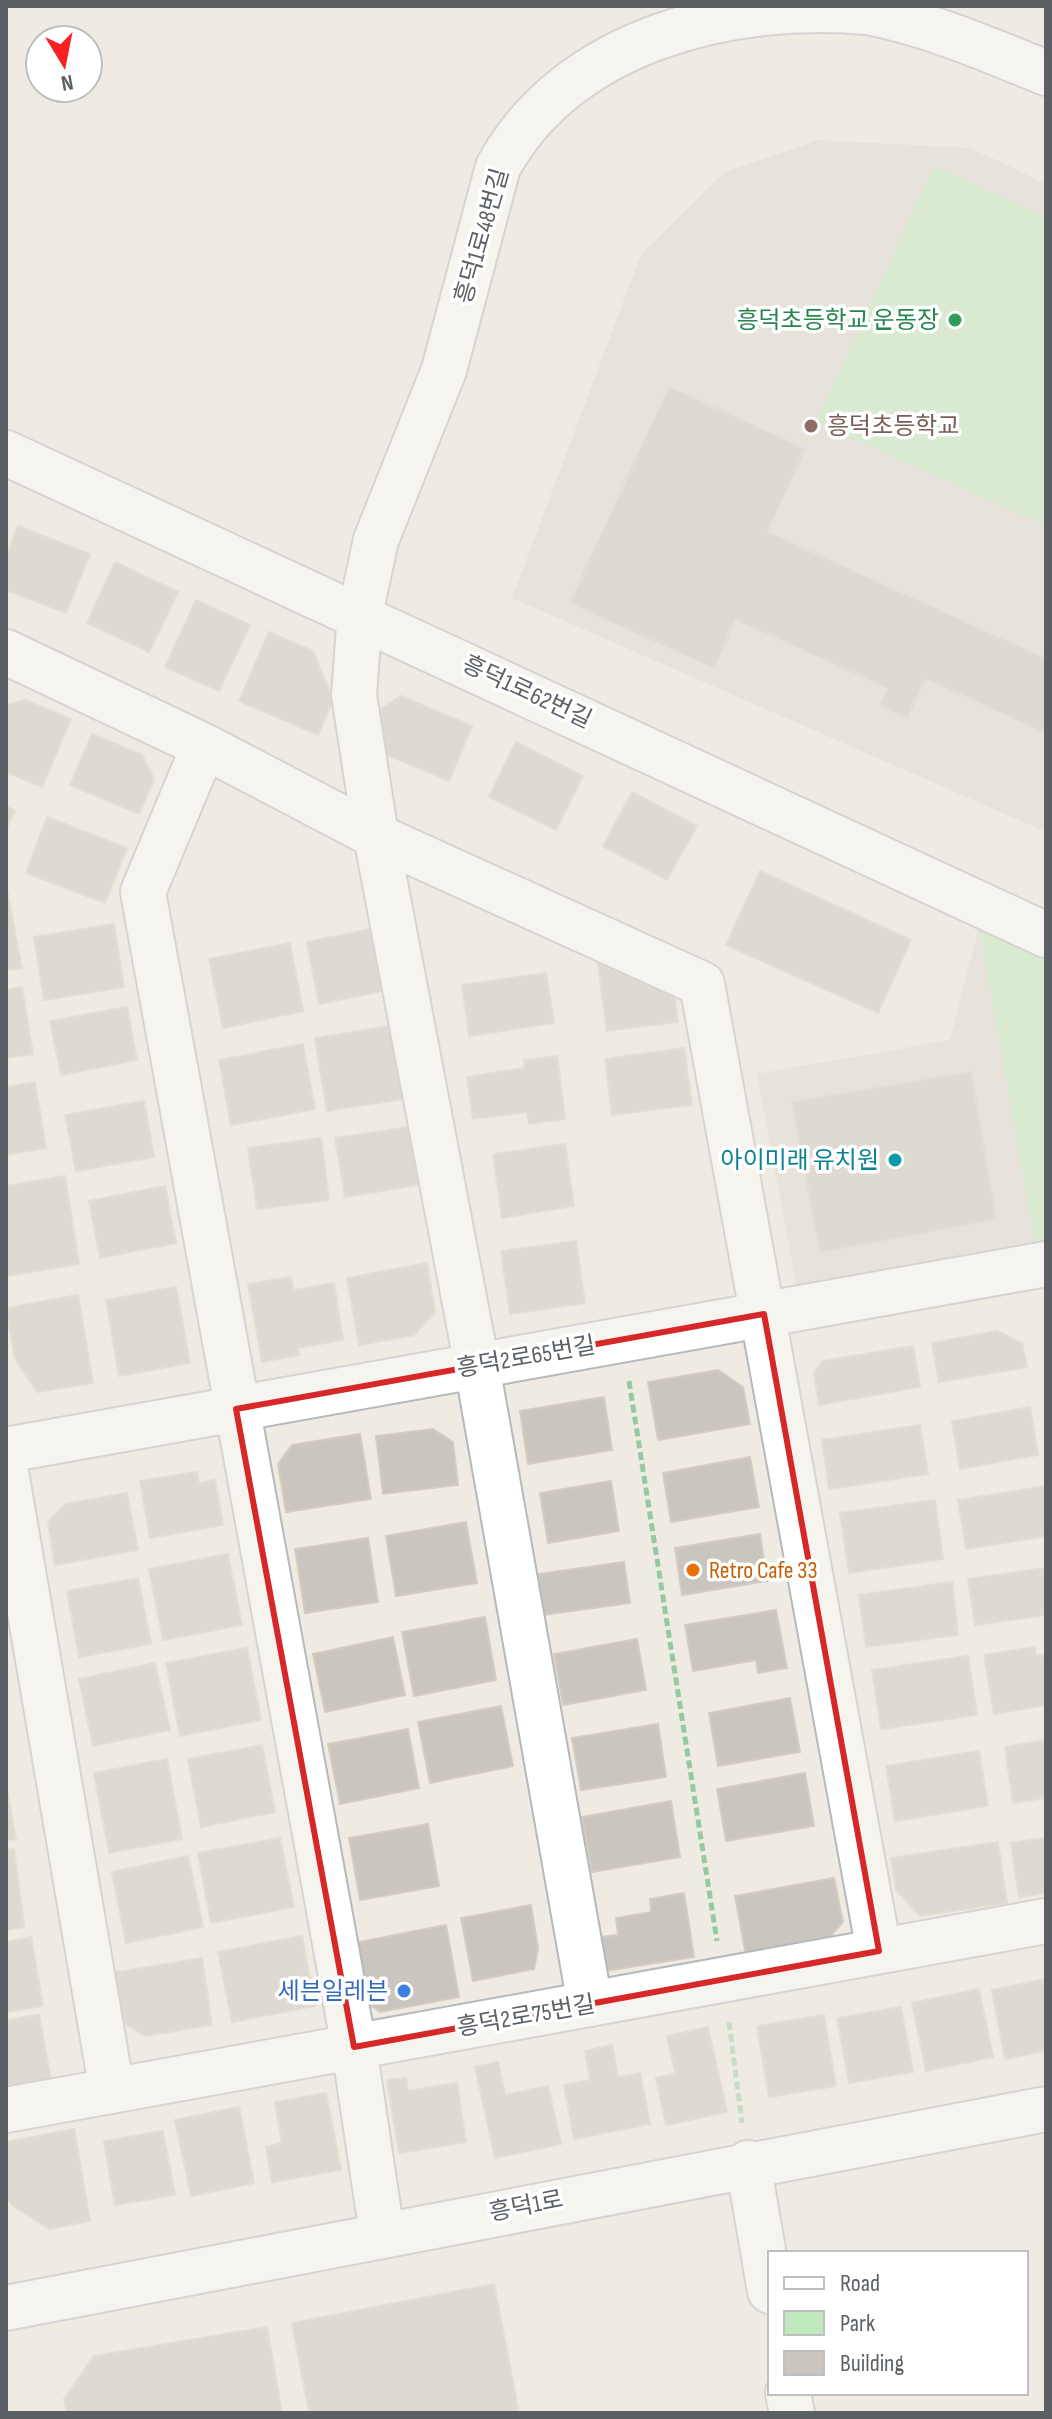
<svg xmlns="http://www.w3.org/2000/svg" width="1052" height="2419" viewBox="0 0 1052 2419" font-family="'Sofia Sans Condensed','Noto Sans KR',sans-serif">
  <style>
    .education { fill: #dfdad1 }
    .green { fill: #c0e8bd }
    .building { fill: #cac6bf; stroke: #d4ccc0; stroke-width: 2 }
    .lines { fill: none; stroke-linecap: round; stroke-linejoin: round }
    .minor-casing { stroke: #b5b9be; stroke-width: 48 }
    .path { stroke: #95caa0; stroke-width: 5; stroke-dasharray: 8 4; stroke-linecap: butt }
    .minor { stroke: #fff; stroke-width: 44 }
    .marked { fill: none; stroke: #d62828; stroke-width: 6; stroke-linejoin: round }
    .leisure-dot { fill: #2e9e5b; stroke: #fff; stroke-width: 3 }
    .education-dot { fill: #8d6e63; stroke: #fff; stroke-width: 3 }
    .culture-dot { fill: #0f9aa8; stroke: #fff; stroke-width: 3 }
    .food-dot { fill: #e8710a; stroke: #fff; stroke-width: 3 }
    .shop-dot { fill: #3f7fe0; stroke: #fff; stroke-width: 3 }
    .labels { text-anchor: middle; dominant-baseline: central; stroke-width: 7; stroke-linejoin: round; paint-order: stroke }
    .street-label { font-size: 24px; fill: #5b6065; stroke: #fff }
    .leisure-label { font-size: 24px; fill: #27864d; stroke: #fff; text-anchor: end }
    .education-label { font-size: 24px; fill: #785e54; stroke: #fff; text-anchor: start }
    .culture-label { font-size: 24px; fill: #0d838f; stroke: #fff; text-anchor: end }
    .food-label { font-size: 24px; fill: #c56008; stroke: #fff; text-anchor: start }
    .shop-label { font-size: 24px; fill: #366cbe; stroke: #fff; text-anchor: end }
  </style>
  <rect width="100%" height="100%" fill="#efebe2"/>
  <path class="education" d="M818,140L971,148L1046,184V832L512,598L641,254L725,172Z
    M979,927L1046,957V1247L797,1289L757,1074L950,1040Z"/>
  <path class="green" d="M934,166L1046,217V526L816,422Z
    M979,927L1046,957V1247L1036,1249Z"/>
  <path class="building" d="M669,387L805,449L767,532L1046,659V733L926,678L907,718L880,706L888,688L735,619L714,668L570,603Z
    M18,526L90,554L66,613L6,590V558Z
    M115,562L178,592L149,652L87,623Z
    M196,600L250,625L219,691L165,667Z
    M269,632L313,651L333,700L318,735L239,701Z
    M401,696L472,726L449,781L383,753L381,709Z
    M25,700L71,719L42,787L6,772V705Z
    M92,734L142,755L154,779L139,814L70,785Z
    M516,742L583,776L556,830L489,797Z
    M632,792L697,826L667,880L603,846Z
    M6,806L15,811L6,829Z
    M47,817L127,848L105,903L26,873Z
    M760,871L911,940L878,1013L726,945Z
    M6,886L22,968L6,970Z
    M114,924L124,987L44,1000L34,937Z
    M381,927L393,989L319,1004L307,942Z
    M290,943L303,1011L223,1028L209,959Z
    M597,956L674,995L678,1022L607,1031Z
    M546,973L554,1023L469,1036L462,985Z
    M22,987L33,1054L6,1058V990Z
    M127,1007L137,1060L61,1075L50,1021Z
    M397,1025L409,1098L327,1111L315,1038Z
    M303,1044L315,1109L231,1125L219,1060Z
    M684,1048L692,1105L612,1115L605,1059Z
    M557,1056L565,1119L529,1124L527,1112L473,1119L467,1077L525,1068L524,1060Z
    M971,1072L996,1219L820,1252L792,1102Z
    M35,1082L46,1148L6,1155V1087Z
    M144,1101L154,1157L76,1171L65,1115Z
    M409,1127L418,1185L345,1197L335,1138Z
    M321,1138L329,1200L257,1209L248,1148Z
    M565,1144L574,1206L502,1218L493,1154Z
    M65,1176L79,1264L6,1276V1186Z
    M165,1186L176,1243L100,1258L89,1201Z
    M576,1241L585,1303L510,1314L501,1251Z
    M427,1263L435,1312L414,1335L359,1345L347,1278Z
    M291,1277L294,1290L334,1283L343,1340L298,1348L299,1355L262,1362L248,1284Z
    M176,1287L190,1363L119,1376L106,1300Z
    M78,1295L93,1383L37,1392L15,1359L6,1308Z
    M997,1331L1022,1343L1027,1367L939,1382L932,1343Z
    M913,1346L920,1387L819,1405L814,1373L823,1361Z
    M718,1370L743,1387L750,1424L658,1440L648,1382Z
    M604,1397L612,1450L528,1464L520,1411Z
    M1030,1407L1038,1455L960,1469L952,1421Z
    M920,1425L928,1474L829,1489L822,1440Z
    M433,1429L453,1442L458,1485L383,1494L376,1436Z
    M360,1434L371,1499L286,1512L278,1464L292,1445Z
    M750,1457L759,1507L671,1522L663,1473Z
    M197,1472L199,1483L215,1480L223,1525L150,1538L140,1481Z
    M611,1481L619,1531L548,1543L540,1493Z
    M1046,1486V1536L966,1549L958,1500Z
    M127,1493L138,1550L55,1565L48,1522L66,1504Z
    M935,1500L943,1559L849,1573L840,1513Z
    M466,1522L477,1583L396,1596L386,1536Z
    M760,1534L767,1581L682,1595L675,1548Z
    M368,1538L378,1602L305,1613L295,1549Z
    M228,1554L242,1625L163,1640L149,1569Z
    M624,1562L630,1603L543,1615L538,1574Z
    M1046,1568V1615L975,1625L968,1579Z
    M138,1578L151,1644L79,1657L67,1591Z
    M952,1582L958,1635L866,1647L859,1595Z
    M776,1610L787,1668L758,1673L756,1660L693,1671L685,1625Z
    M485,1617L496,1680L414,1696L402,1632Z
    M393,1637L405,1695L325,1712L313,1654Z
    M637,1639L646,1690L563,1705L554,1654Z
    M1035,1647L1036,1656L1046,1654V1705L994,1714L984,1655Z
    M247,1648L261,1720L180,1736L166,1663Z
    M968,1656L977,1715L881,1729L872,1670Z
    M155,1663L170,1730L93,1746L79,1679Z
    M790,1698L800,1752L718,1766L709,1713Z
    M501,1706L513,1766L430,1783L418,1722Z
    M658,1724L666,1777L581,1790L572,1738Z
    M408,1729L419,1788L340,1804L328,1744Z
    M1046,1740V1798L1013,1803L1005,1747Z
    M262,1745L275,1812L201,1827L188,1759Z
    M979,1751L988,1806L895,1821L886,1766Z
    M167,1759L182,1839L109,1853L94,1773Z
    M805,1773L814,1826L726,1841L717,1789Z
    M6,1784L16,1839L6,1840Z
    M671,1801L680,1857L592,1872L582,1817Z
    M428,1824L439,1886L360,1900L349,1838Z
    M280,1838L294,1907L211,1923L198,1853Z
    M1046,1838V1893L1019,1897L1011,1843Z
    M998,1842L1007,1903L920,1916L896,1890L891,1858Z
    M14,1849L24,1927L6,1930V1850Z
    M188,1856L203,1927L126,1943L112,1872Z
    M834,1878L843,1922L821,1947L747,1961L735,1896Z
    M684,1893L694,1957L605,1971L600,1937L618,1935L616,1918L651,1912L650,1899Z
    M531,1905L538,1949L534,1969L473,1981L461,1918Z
    M446,1925L459,1997L380,2012L366,2002L354,1943Z
    M302,1936L315,2006L232,2022L218,1952Z
    M31,1937L43,2006L6,2012V1942Z
    M202,1958L212,2025L145,2036L118,2019L111,1973Z
    M1046,1979V2051L1005,2059L992,1990Z
    M979,1989L993,2057L926,2071L912,2003Z
    M901,2007L913,2072L849,2083L837,2018Z
    M39,2015L52,2086L6,2094V2020Z
    M824,2015L836,2086L769,2097L757,2026Z
    M708,2027L727,2112L666,2125L656,2078L675,2073L667,2036Z
    M612,2045L618,2077L640,2073L650,2124L574,2139L564,2085L590,2080L585,2051Z
    M498,2062L505,2095L548,2086L561,2144L495,2158L475,2067Z
    M406,2078L408,2091L457,2083L466,2142L399,2153L387,2080Z
    M326,2093L341,2170L272,2182L266,2147L282,2143L275,2102Z
    M239,2107L254,2183L191,2196L175,2120Z
    M74,2129L90,2221L49,2229L12,2205L6,2196V2142Z
    M163,2131L175,2195L115,2205L104,2141Z
    M494,2284L519,2413H309L292,2323Z
    M267,2327L282,2413H67L64,2399L94,2356Z"/>
  <g class="lines">
    <g class="minor-casing">
      <path id="minor" d="M6,453L1046,935
        M6,652L204,746L376,836L702,984L879,1951
        M204,746L143,892L354,2047L382,2234
        M6,1450L1046,1264
        M6,1472L112,2091
        M590,2004L477,1366L376,836L354,695L360,614L376,540L444,370L498,167C568,40 729,0 867,12C930,24 987,49 1046,73
        M6,2110L1046,1921
        M748,2163L770,2291
        M6,2308L1046,2109
        M788,2393L792,2413"/>
    </g>
    <path class="path" d="M629,1381L717,1941
      M729,2022L742,2123"/>
    <use href="#minor" class="minor"/>
  </g>
  <path d="M0 0H1052V2419H0ZM764,1314L879,1951L354,2047L236,1409Z" fill="#efebe2" fill-opacity=".55" fill-rule="evenodd"/>
  <path class="marked" d="M764,1314L879,1951L354,2047L236,1409Z"/>
  <circle class="leisure-dot" cx="955" cy="320" r="8"/>
  <circle class="education-dot" cx="811" cy="426" r="8"/>
  <circle class="culture-dot" cx="895" cy="1160" r="8"/>
  <circle class="food-dot" cx="693" cy="1570" r="8"/>
  <circle class="shop-dot" cx="404" cy="1991" r="8"/>
  <g class="labels">
    <g class="street-label">
      <text transform="translate(482 236) rotate(-74)">흥덕1로48번길</text>
      <text transform="translate(527 692) rotate(25)">흥덕1로62번길</text>
      <text transform="translate(526 1357) rotate(-10)">흥덕2로65번길</text>
      <text transform="translate(526 2016) rotate(-10)">흥덕2로75번길</text>
      <text transform="translate(526 2206) rotate(-11)">흥덕1로</text>
    </g>
    <g class="leisure-label">
      <text x="939" y="320">흥덕초등학교 운동장</text>
    </g>
    <g class="education-label">
      <text x="827" y="426">흥덕초등학교</text>
    </g>
    <g class="culture-label">
      <text x="879" y="1160">아이미래 유치원</text>
    </g>
    <g class="food-label">
      <text x="709" y="1570">Retro Cafe 33</text>
    </g>
    <g class="shop-label">
      <text x="388" y="1991">세븐일레븐</text>
    </g>
  </g>
  <rect width="1052" height="2419" fill="none" stroke="#5b6065" stroke-width="16"/>
  <rect x="768" y="2251" width="260" height="144" fill="#ffffff" stroke="#bdbfc1" stroke-width="2"/>
  <rect x="784" y="2277" width="40" height="12" fill="#ffffff" stroke="#bdbfc1" stroke-width="2"/>
  <text x="840" y="2291" font-size="24" fill="#5b6065">Road</text>
  <rect x="784" y="2311" width="40" height="24" fill="#c0e8bd" stroke="#bdbfc1" stroke-width="2"/>
  <text x="840" y="2331" font-size="24" fill="#5b6065">Park</text>
  <rect x="784" y="2351" width="40" height="24" fill="#cac6bf" stroke="#bdbfc1" stroke-width="2"/>
  <text x="840" y="2371" font-size="24" fill="#5b6065">Building</text>
  <g transform="translate(64 64) rotate(170)"><circle r="38" fill="#ffffff" stroke="#bdbfc1" stroke-width="2"/>
  <path d="M0-6L14 30L0 20L-14 30Z" fill="#f62221"/>
  <text y="-12" font-size="22" font-weight="bold" text-anchor="middle" fill="#5b6065">N</text>
  </g>
</svg>
